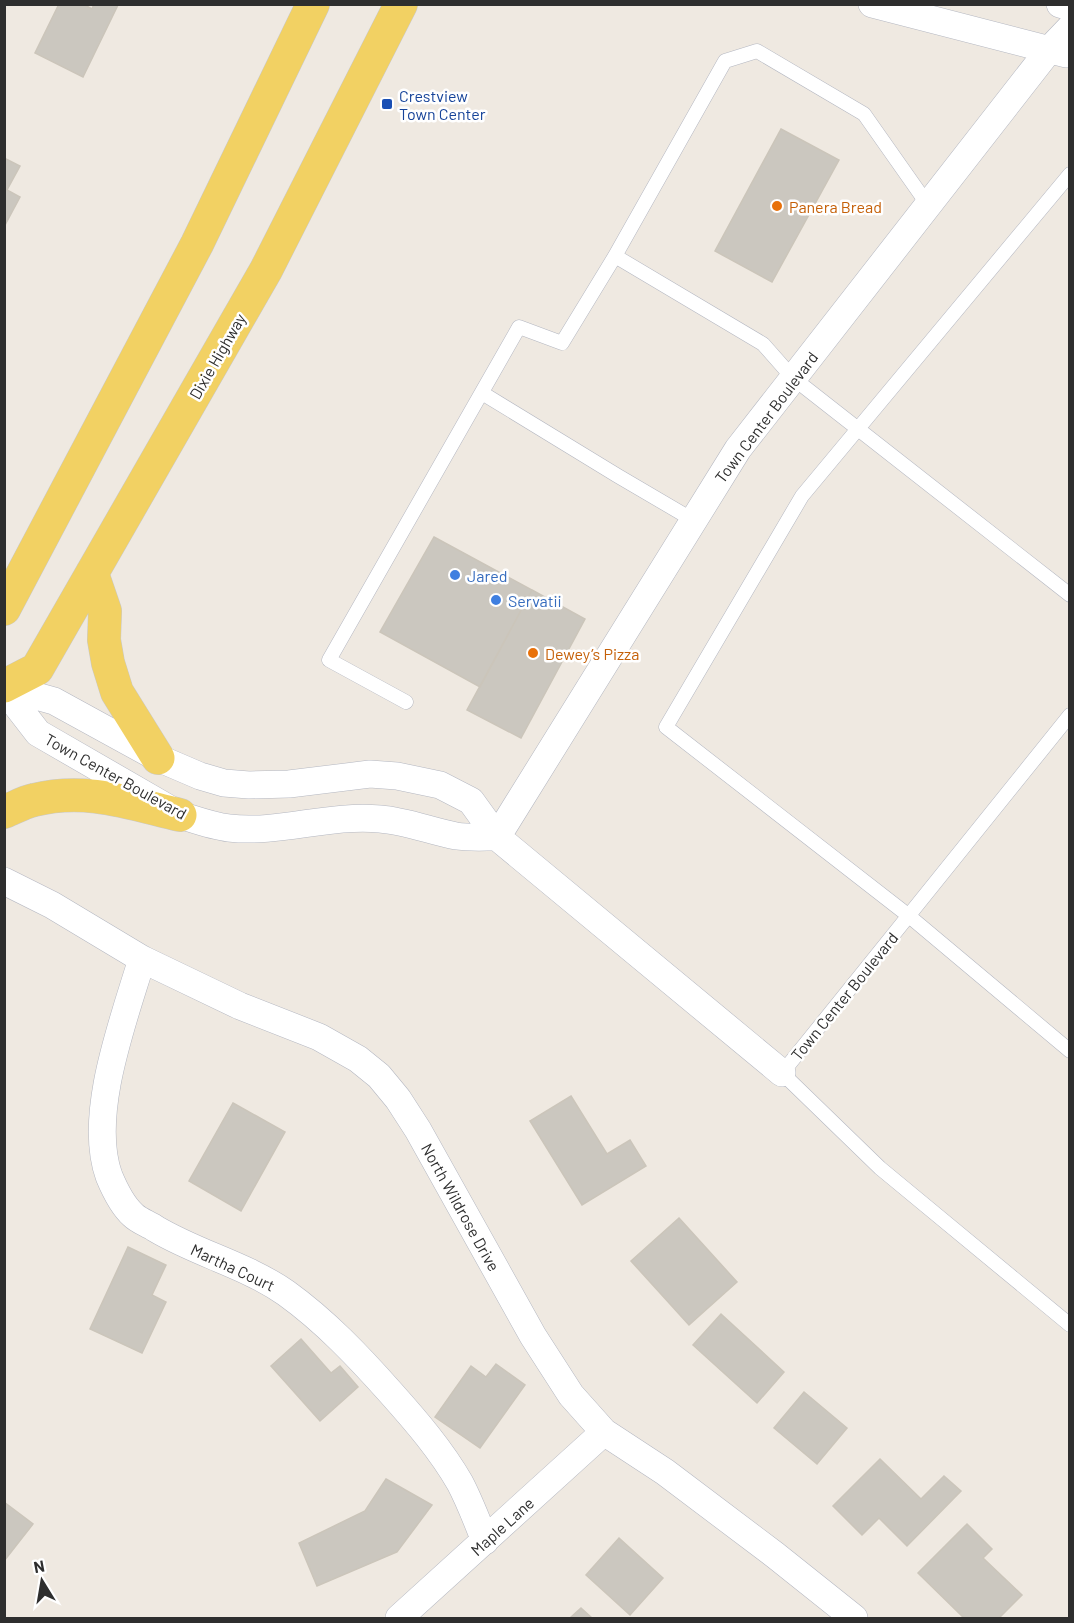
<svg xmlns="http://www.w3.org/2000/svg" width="1074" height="1623" viewBox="0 0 1074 1623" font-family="Barlow,sans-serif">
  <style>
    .building { fill: #cbc7bf; stroke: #cbc5ba; stroke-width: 1.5 }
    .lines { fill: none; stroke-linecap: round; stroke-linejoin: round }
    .service-casing { stroke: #b4b7c1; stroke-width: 15 }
    .minor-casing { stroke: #b4b7c1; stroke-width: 28 }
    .primary-casing { stroke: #c9c9c9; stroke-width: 34 }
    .service { stroke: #fff; stroke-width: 14 }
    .minor { stroke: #fff; stroke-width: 27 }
    .primary { stroke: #f2d163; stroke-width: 33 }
    .transit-dot { fill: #1a4fb4; stroke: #fff; stroke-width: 2 }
    .food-dot { fill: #e8710a; stroke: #fff; stroke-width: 2 }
    .shop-dot { fill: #3f7fe0; stroke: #fff; stroke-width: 2 }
    .labels { text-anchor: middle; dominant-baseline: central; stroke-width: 5; stroke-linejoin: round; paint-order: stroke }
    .transit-label { font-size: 16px; fill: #164399; stroke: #fff; text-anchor: start }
    .food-label { font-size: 16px; fill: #c56008; stroke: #fff; text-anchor: start }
    .street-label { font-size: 16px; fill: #2e2e2e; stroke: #fff }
    .shop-label { font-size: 16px; fill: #366cbe; stroke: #fff; text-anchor: start }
  </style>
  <rect width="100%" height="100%" fill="#efe9e1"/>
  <path class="building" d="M59,4H83L92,9L94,4L118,5L83,77L35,53Z
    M781,129L839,160L772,282L715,251Z
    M4,158L20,166L7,190L20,197L4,227Z
    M434,537L532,590L480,687L380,632Z
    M532,590L585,619L521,738L467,710Z
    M571,1096L607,1154L630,1140L646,1166L582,1205L530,1121Z
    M233,1103L285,1132L241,1211L189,1181Z
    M679,1218L737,1282L689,1325L631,1261Z
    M128,1247L166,1265L152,1295L166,1302L142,1353L90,1329Z
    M721,1314L784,1372L757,1403L693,1345Z
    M301,1339L331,1373L340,1366L358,1387L320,1421L271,1366Z
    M496,1364L525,1385L480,1448L435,1417L471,1366L486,1377Z
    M804,1392L847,1428L817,1464L774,1428Z
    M880,1459L921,1499L944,1476L961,1491L907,1546L879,1518L862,1535L833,1506Z
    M386,1479L432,1505L397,1552L317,1586L299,1543L365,1511Z
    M4,1502L33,1524L4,1561Z
    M967,1524L992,1549L983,1558L1022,1595L999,1618H964L918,1573Z
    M619,1538L663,1578L630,1615L586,1575Z
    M581,1608L592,1618H570Z"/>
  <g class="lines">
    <g class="service-casing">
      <path id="service" d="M1070,174L802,496L666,727L909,916L1070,1051
        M615,256L763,344L793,378L1070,595
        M482,393L618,476L693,520
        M406,702L329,660L519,327L562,343L615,256L725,61L757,51L864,114L928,205
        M1070,715L782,1073L880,1168L1070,1325"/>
    </g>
    <g class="minor-casing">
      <path id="minor" d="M872,4L1066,54
        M1060,4L1070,7
        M4,687L54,701L158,758L200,776L224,783L249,785L289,784L370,774L397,776L440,785L471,801L497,837L782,1073
        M4,689L38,733L180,815C196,820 212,826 229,828C279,834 329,814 380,819C406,821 430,831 456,836C469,838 484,837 497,837
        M497,837L738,449L1049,50L1070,28
        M4,881L52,905L142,959L240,1006L319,1037L358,1059L379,1076L398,1099L418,1130L533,1336L571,1395L604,1432L665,1472L775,1555L854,1618
        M142,959C124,1019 87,1115 109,1176C114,1188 123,1206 133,1215C139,1221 149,1224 156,1229C198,1254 246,1265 286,1293C325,1321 359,1357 391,1393C416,1421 441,1450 460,1483C470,1502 477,1521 485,1541
        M399,1618L604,1432"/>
    </g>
    <g class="primary-casing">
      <path id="primary" d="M92,573L105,611L104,640L108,663L117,692L158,758
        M4,609L197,244L313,4
        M4,686L37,669L266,270L401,4
        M4,812C14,808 24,802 34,800C86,787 129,803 180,815"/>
    </g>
    <use href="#service" class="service"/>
    <use href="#minor" class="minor"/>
    <use href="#primary" class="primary"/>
  </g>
  <rect class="transit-dot" x="381" y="98" width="12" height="12" rx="3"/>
  <g class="food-dot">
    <circle cx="777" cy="206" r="6"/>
    <circle cx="533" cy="653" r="6"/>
  </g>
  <g class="shop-dot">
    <circle cx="455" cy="575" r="6"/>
    <circle cx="496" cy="600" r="6"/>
  </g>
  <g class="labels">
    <g class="transit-label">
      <text x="399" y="95">Crestview<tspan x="399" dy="18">Town Center</tspan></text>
    </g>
    <g class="food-label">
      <text x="789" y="206">Panera Bread</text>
      <text x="545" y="653">Dewey’s Pizza</text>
    </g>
    <g class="street-label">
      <text transform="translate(217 356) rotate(-60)">Dixie Highway</text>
      <text transform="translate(766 417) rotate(-53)">Town Center Boulevard</text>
      <text transform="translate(116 776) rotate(29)">Town Center Boulevard</text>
      <text transform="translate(844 996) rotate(-51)">Town Center Boulevard</text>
      <text transform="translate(461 1207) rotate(61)">North Wildrose Drive</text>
      <text transform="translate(233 1267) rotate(25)">Martha Court</text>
      <text transform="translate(502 1526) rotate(-42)">Maple Lane</text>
    </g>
    <g class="shop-label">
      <text x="467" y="575">Jared</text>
      <text x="508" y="600">Servatii</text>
    </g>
  </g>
  <rect width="1074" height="1623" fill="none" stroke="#2e2e2e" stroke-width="12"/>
  <g transform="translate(42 1581) rotate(349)" stroke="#ffffff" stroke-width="4.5" paint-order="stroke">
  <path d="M0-4.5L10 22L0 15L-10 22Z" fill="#2e2e2e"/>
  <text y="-9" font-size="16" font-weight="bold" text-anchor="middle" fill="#2e2e2e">N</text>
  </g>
</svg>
